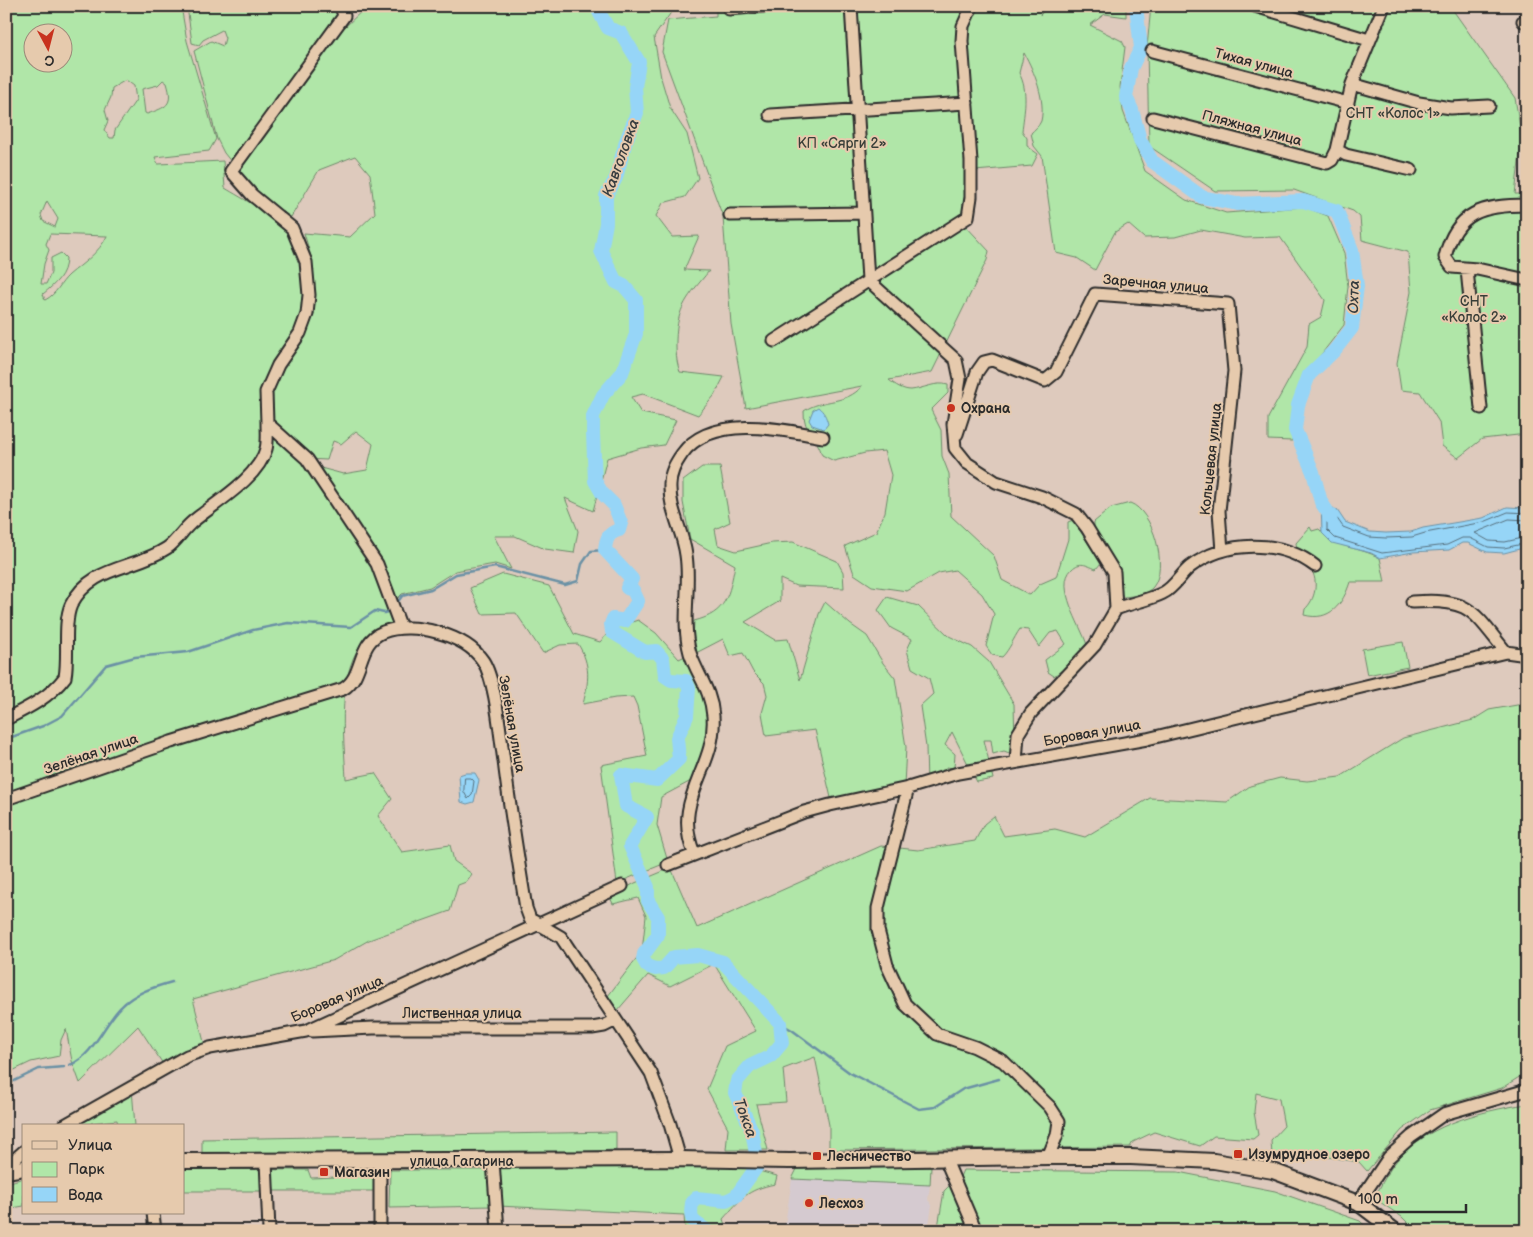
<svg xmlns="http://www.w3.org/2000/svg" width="1533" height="1237" viewBox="0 0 1533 1237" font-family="'Balsamiq Sans',sans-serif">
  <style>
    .built { fill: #d5cad0 }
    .green { fill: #b0e6a8; stroke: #6e886a; fill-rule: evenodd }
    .water { fill: #96d5f7; stroke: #6b91a5 }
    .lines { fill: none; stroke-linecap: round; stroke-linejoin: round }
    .shore { stroke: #566f7d; stroke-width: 1 }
    .stream { stroke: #6b91a5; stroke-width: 2.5 }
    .river { stroke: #96d5f7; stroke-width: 14 }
    .minor-casing { stroke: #2b2b2b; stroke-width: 15 }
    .major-casing { stroke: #2b2b2b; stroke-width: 18 }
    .minor { stroke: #e6caad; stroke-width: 11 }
    .major { stroke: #e6caad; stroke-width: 14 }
    .poi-dot { fill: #c8321e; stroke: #e6caad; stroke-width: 2 }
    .labels { text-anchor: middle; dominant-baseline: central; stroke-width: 4; stroke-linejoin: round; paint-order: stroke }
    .street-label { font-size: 14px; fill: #2b2b2b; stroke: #e6caad }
    .park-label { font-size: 14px; fill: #383e38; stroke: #e6caad }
    .poi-label { font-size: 14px; font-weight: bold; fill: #2b2b2b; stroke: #e6caad; text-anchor: start }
    .water-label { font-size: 15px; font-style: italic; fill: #363c3f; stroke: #e6caad }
  </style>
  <rect width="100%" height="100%" fill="#decabd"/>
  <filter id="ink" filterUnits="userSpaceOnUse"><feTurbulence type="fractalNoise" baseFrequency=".02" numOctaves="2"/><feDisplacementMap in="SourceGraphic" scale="10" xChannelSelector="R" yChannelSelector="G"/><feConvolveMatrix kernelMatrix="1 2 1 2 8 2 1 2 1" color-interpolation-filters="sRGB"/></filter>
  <g filter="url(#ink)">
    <path class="built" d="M792,1179L930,1185L928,1200L932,1205L928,1231H784Z"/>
    <path class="green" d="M6,6H181L187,41L216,139L209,151L155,157L158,164L223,161L225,188C240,197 280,219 289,231C306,259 304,301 301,332L314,315L312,260L304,233L350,237L375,213L370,174L355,156L319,170L291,217L261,199L224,153L217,139L194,51L211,41L223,46L225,38L222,30L203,40L199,45L192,43L187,6H338L345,27L367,6H705L672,11L654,37L661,78L670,108L687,134L698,178L685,197L663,203L656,216L672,237L699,236L684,270L709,271C688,297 677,306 676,341C676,352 676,361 680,372L724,377L714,396L698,415L643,394L631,397L641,413L676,420L664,445L641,448L607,458L593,511L565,498L578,531L574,553L545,549L515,536H494L511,569L495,564L455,571L430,587L402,594L394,602L317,467L343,474L367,470L373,444L356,431L341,444L333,441L327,460L307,459L267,423L306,459L372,565L395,624C387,627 373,631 367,637C335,670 344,737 346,779L375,773L392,799L378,816L402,852L450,845L454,861L472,874L466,882L458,885L450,911L369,940L334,960L193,999L205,1046L163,1064L138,1026L80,1083L72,1061L66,1029L61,1040L59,1056L31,1062L6,1074ZM32,32H62V62H32ZM126,80L134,86L136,100L115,130L114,138H110L104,130L108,121L105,110L111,97L112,88ZM163,80L167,83C174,106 166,107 147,114L145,113L142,89L158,85ZM47,201L58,219L55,227L43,221L41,215ZM50,234L107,236C99,253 83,263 69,275C60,283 57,294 45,300L43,294C55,284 66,275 66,258L61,253L51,258V273L46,284H41L44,264L49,250L46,244Z
      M716,6H1043L1040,15L1049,6H1126V17L1105,14L1090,25L1122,41L1125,47L1120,87L1123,111L1145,171L1186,200L1226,213L1304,207L1328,216L1344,253L1348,286L1344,325L1306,374L1295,400L1292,441L1268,440V418L1307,347L1309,324L1321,317L1325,300L1280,237L1245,238L1201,230L1175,237L1144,238L1128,224L1115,232L1095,270L1077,258L1056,253L1042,156L1034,146L1031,133C1034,130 1039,126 1041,121C1046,100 1034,71 1024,53L1019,73C1029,91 1024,112 1022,131L1027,138V146L1038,154L1032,166L975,171L964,224L989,251L987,260L932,372L889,380C895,385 903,390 911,390C923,389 936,381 948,385V393L931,410L941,430L942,456L949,474L951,516L994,556L1002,580L1030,595L1040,584L1056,577L1068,539V522L1073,520L1101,563L1096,569C1086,565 1080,561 1072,569C1054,586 1081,625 1087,645L1065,668L1054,676L1048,672L1045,660L1066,644L1058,631L1050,633L1039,647L1028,630L1020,629C1013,639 1010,649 1002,657L992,655L986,646L994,614L982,594L955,570L939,573L907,591L872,586L854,574L845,546L876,532L885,512L891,475L884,451L865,453L834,461L822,455C817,435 803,433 804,411C822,398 847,405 862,386L746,408L731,324L723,217L662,52L668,20L716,16Z
      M1151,6H1450L1515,98L1522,139L1515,194H1527V434L1482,439L1458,458L1442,446L1439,422L1420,392L1401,390L1397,363L1411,292L1408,252L1362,240L1360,217L1353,211L1294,190L1215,191L1149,146L1147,48Z
      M702,467H720L730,522L715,529L718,545L736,551L772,543L793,542L837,561L843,572L844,588L796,586L780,579V601L745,622L775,640L788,639L800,680L819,614L825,602L850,624L867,636L883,663L895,678L906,747L904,785L832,802L815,730L766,736L762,713L767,695L764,683L753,672L743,653L730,656L723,639L696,653L693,639L694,621C727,613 729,595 735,565L690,539L683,502V481Z
      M1130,503C1153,511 1169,567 1153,587C1146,595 1133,596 1123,597L1094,529V522L1111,508Z
      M1310,527L1312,531L1319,529C1338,551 1356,545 1380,558L1385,582H1350C1343,604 1330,622 1304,615L1305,609C1315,600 1319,582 1311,569C1305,559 1297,556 1296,543Z
      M503,574L549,586L574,634L600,642L615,625H623L638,620L656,633L679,659L685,656L705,700L708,732L705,748L691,781L661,797L657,825L668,862L617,883L601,765L647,756L637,706L633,697L615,698L583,704C589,681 591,665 578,644L560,645L543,653L516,613L482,614L470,588Z
      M887,597L918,606L949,636L972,647L989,662L1014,704L1015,742L1012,754L1004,751L993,754L991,740H984L993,779L977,782L952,732L945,745L955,754L954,768L946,767L947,777L927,783L926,747L920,706L933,694L929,678L912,668L907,650L912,639L891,628L878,610Z
      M1403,642L1408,667L1367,675L1362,649Z
      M1517,705H1527V1072L1502,1088L1430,1110L1402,1130L1367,1171L1359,1162L1322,1156L1291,1154L1272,1156L1271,1140L1284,1126L1279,1099L1256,1093L1254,1112L1258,1135L1253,1139L1214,1136L1200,1146L1154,1132L1133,1142L1130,1147L829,1150V1125L815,1057L783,1069L786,1102L756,1104L768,1150H726L728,1128L707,1089L725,1046L756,1031L714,964L670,986L648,975L617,1011L608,996L642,951L646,916L638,898L613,904L610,897L635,883L671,868L697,928L881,846L918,850L975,841L984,824L994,816L1004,836L1055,829L1085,837L1150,798L1227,802L1250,786L1280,778L1307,781L1340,777L1403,738L1473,720L1489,710Z
      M132,1089L135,1126H118L117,1120L91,1123V1126H68Z
      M1527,1104V1231H1416L1402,1217L1374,1198C1380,1188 1385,1177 1391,1168C1420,1126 1479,1111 1527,1104Z
      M616,1132V1150C479,1157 340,1155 202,1153V1139Z
      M679,1166L748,1168L777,1176L775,1184C746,1190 742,1198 723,1219L727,1231H685L684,1215L498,1206L496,1169Z
      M828,1167H931L930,1185L792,1179L797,1169Z
      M184,1169L308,1170L311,1178L337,1177L339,1169H375V1191H184Z
      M390,1170H490L492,1206L389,1208Z
      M963,1170L1178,1172L1275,1191L1360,1221L1370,1231H980L959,1179Z
      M24,1178V1206L6,1209V1183Z
      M949,1186L957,1192L973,1231L938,1227L944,1191Z"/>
    <path class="water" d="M818,407C824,412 826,416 828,424L824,429L812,425L809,420L813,410Z
      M1321,502L1337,510L1345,522L1370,532L1386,533L1411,532L1423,528L1483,518L1507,507L1527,508V547L1504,553L1487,552L1468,543H1462L1449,550L1413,552L1380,558L1371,553L1332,543L1322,533Z
      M465,773H475L479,780L474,802L467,804L461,802L459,775Z"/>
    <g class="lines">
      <path class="shore" d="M1527,513L1508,512L1484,522L1425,533L1412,537L1386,538L1369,537L1343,527L1334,514L1329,512L1327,515V530L1335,538L1382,553L1447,545L1462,538H1470L1488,547L1504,548L1527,543
        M1527,520L1509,519L1475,533L1489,541L1505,542L1527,537
        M465,778H471L474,781L472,795L468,799L464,792Z"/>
      <path class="stream" d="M397,603L402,596L431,589L456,574L495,567L565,585L578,581L582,564L591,551L605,550
        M6,739L43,726L62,716L106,665L135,657L188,652L253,630L288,623L351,627L375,611L384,613L390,611
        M780,1023L792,1030L850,1073L919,1109L935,1107L963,1089L999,1079
        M70,1065C94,1055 103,1025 121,1007C134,993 154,987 172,982
        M6,1085L39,1069L64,1067"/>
      <path class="river" d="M600,6L599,12L608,28L621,33L639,62L635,87L637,113L626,141L616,178L606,196V223L601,251L616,282L624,286L636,300V334L622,373L603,395L593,416V434L595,481L602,493L614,505L621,523L619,530C608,533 606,539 605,550L632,579L627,588L633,590L638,601L625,621L613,619L611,624L612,632L645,652L656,651L663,659L665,676L671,680L686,681L689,688L687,716L677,738L679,759L657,780L621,775L626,806L647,817L630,846L648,887V901L658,917V935L644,954L643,959L647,966L655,969L664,968L674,957L698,955L723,962L780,1023L782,1043L771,1056L750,1066L737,1081L735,1093L752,1131L758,1165L736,1196L726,1201L696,1198L692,1203C689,1224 694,1220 707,1231
        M1136,6L1141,48L1131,68L1126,97L1132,110L1140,140L1152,161L1202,197L1237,204L1303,201L1337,211L1352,250L1357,286L1352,328L1334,351L1309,375L1298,405L1295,430L1313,472L1321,502L1331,517"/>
      <g class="minor-casing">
        <path id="minor" d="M341,6L344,16L231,171L252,195L292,228L306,262L309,295L307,314L300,333L278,365L266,392L267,423L307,459L377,564L401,628
          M851,6L868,280
          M1255,6L1369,40
          M729,9L765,6
          M1523,21L1527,20
          M1152,51L1348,103
          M1352,84L1419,103L1451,108L1489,106
          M770,115L967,103
          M1153,118L1327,163L1332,160L1337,150L1352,84L1384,6
          M1337,150L1346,155L1411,170
          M1527,205C1484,205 1456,211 1445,257L1452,267L1477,269L1527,280
          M730,215L863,213
          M1467,270L1481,408
          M868,280L956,360L960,379L953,424L955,448L967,463L996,482L1042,497L1076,514L1087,528L1114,572L1116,609L1095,645L1031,713L1018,734L1016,762
          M774,341L968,217L971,197V161L962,41L963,26L972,6
          M957,434L977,372L984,362L992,360L1045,381L1056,372L1095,294L1228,304L1234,371L1219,511L1222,551
          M1412,602C1470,598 1472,610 1506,652
          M1116,609C1131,603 1149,600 1163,593C1174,588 1181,574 1190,567C1226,540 1280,539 1315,566
          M6,719C28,708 50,697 65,677C69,656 63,623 71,605C91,565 134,570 167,548C176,542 182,531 191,523C213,504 258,479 266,449C268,442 267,431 267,423
          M908,788L878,908V930L887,965L905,1004L937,1034L975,1047L1003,1061L1050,1107L1059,1121L1057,1135L1048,1157
          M6,799L171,742L343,689C365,676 356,643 383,632C412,621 465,634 483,661C496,681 500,736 504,761C510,810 518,859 526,908L530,919L561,937L651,1073L670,1124L680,1159
          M694,853C671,798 717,769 713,716C711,689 697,675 690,653C681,621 691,587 686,555C683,531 669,510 670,485C670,473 675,464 682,454C710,414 782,429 823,437
          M668,865L804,812L830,805L908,788L958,773L1147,739L1506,652L1527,655
          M312,1031L373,1028H592L604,1026L616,1020
          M63,1126L187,1056L210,1048L306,1031L622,886
          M945,1158L976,1231
          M266,1161L269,1231
          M493,1161L498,1231
          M6,1167L24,1151
          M1358,1203L1389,1157L1411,1137L1444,1114L1527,1090
          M153,1213L155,1231
          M380,1231V1162"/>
      </g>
      <g class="major-casing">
        <path id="major" d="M184,1161L680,1159L790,1161L1048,1157H1131L1214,1161L1273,1171L1358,1203L1395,1231
          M6,1171L24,1168"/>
      </g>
      <use href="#minor" class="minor"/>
      <use href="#major" class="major"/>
    </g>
  </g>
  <g class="poi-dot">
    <circle cx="951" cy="408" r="5"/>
    <rect x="1233" y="1149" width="10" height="10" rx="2.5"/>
    <rect x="812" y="1151" width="10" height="10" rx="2.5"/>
    <rect x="319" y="1167" width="10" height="10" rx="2.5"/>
    <circle cx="809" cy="1203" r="5"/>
  </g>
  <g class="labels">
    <g class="street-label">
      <text transform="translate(1254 63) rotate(15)">Тихая улица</text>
      <text transform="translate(1252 128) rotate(15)">Пляжная улица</text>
      <text transform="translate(1156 284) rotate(5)">Заречная улица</text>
      <text transform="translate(1211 459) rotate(-84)">Кольцевая улица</text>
      <text transform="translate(512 724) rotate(80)">Зелёная улица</text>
      <text transform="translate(1092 733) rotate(-10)">Боровая улица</text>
      <text transform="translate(91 754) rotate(-19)">Зелёная улица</text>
      <text transform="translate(337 999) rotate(-23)">Боровая улица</text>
      <text x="462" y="1013">Лиственная улица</text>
      <text x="462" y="1161">улица Гагарина</text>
    </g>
    <g class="park-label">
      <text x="1393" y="113">СНТ «Колос 1»</text>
      <text x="842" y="143">КП «Сярги 2»</text>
      <text x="1474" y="301">СНТ<tspan x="1474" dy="16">«Колос 2»</tspan></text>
    </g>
    <g class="poi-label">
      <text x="961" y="408">Охрана</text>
      <text x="1248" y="1154">Изумрудное озеро</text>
      <text x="827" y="1156">Лесничество</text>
      <text x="334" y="1172">Магазин</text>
      <text x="819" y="1203">Лесхоз</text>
    </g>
    <g class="water-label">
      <text transform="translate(621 158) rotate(-70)">Кавголовка</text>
      <text transform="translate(1354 297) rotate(-88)">Охта</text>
      <text transform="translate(745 1118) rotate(70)">Токса</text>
    </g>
  </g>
  <rect width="1533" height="1237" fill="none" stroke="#e6caad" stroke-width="25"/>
  <rect x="12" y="12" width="1508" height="1212" fill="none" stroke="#2b2b2b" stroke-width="2" filter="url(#ink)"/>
  <rect x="22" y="1124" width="162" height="90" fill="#e6caad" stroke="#9b8a79"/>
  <rect x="32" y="1141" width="25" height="8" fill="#e6caad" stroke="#9b8a79"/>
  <text x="68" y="1150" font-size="15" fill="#2b2b2b">Улица</text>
  <rect x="32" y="1162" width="25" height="15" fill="#b0e6a8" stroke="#9b8a79"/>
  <text x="68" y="1174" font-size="15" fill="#2b2b2b">Парк</text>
  <rect x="32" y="1187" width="25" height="15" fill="#96d5f7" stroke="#9b8a79"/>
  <text x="68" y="1200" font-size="15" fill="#2b2b2b">Вода</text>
  <g transform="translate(48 48) rotate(173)"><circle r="24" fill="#e6caad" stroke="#9b8a79"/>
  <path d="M0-4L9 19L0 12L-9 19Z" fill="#c8321e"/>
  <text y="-8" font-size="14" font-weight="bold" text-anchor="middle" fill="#2b2b2b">С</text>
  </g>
  <path d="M1350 1204v8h116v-8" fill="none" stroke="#2b2b2b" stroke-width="2.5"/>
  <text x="1358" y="1204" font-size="15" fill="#2b2b2b" stroke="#e6caad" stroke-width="4" paint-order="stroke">100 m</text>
</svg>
